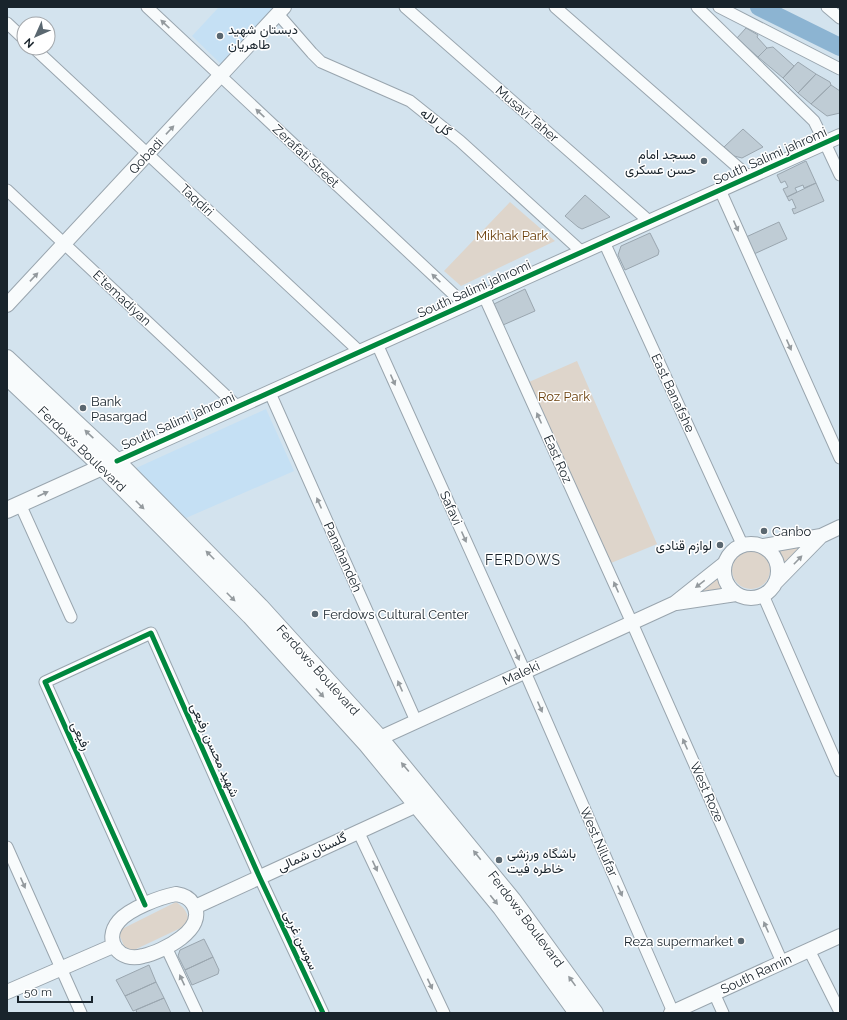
<svg xmlns="http://www.w3.org/2000/svg" width="847" height="1020" viewBox="0 0 847 1020" font-family="Raleway,Vazirmatn,sans-serif">
  <style>
    .built { fill: #c5e0f4 }
    .green { fill: #ded5cb }
    .lines { fill: none; stroke-linecap: round; stroke-linejoin: round }
    .river { stroke: #8cb4d2; stroke-width: 18 }
    .building { fill: #bfccd5; stroke: #9aa6af }
    .minor-casing { stroke: #99a5ae; stroke-width: 13 }
    .tertiary-casing { stroke: #99a5ae; stroke-width: 16 }
    .secondary-casing { stroke: #99a5ae; stroke-width: 18 }
    .minor { stroke: #f8fbfc; stroke-width: 11 }
    .tertiary { stroke: #f8fbfc; stroke-width: 14 }
    .secondary { stroke: #f8fbfc; stroke-width: 16 }
    .cycleway-casing { stroke: #fff; stroke-width: 8 }
    .cycleway { stroke: #00873e; stroke-width: 5 }
    .oneway { fill: #949a9e }
    .poi-dot { fill: #5a6770; stroke: #fff; stroke-width: 1.5 }
    .labels { text-anchor: middle; dominant-baseline: central; stroke-width: 3; stroke-linejoin: round; paint-order: stroke }
    .poi-label { font-size: 13px; fill: #19242c; stroke: #fff; text-anchor: start }
    .street-label { font-size: 13px; fill: #19242c; stroke: #fff }
    .park-label { font-size: 13px; fill: #6c410d; stroke: #fff }
    .neighbourhood-label { font-size: 14px; letter-spacing: 1px; fill: #19242c; stroke: #fff }
  </style>
  <rect width="100%" height="100%" fill="#d3e3ee"/>
  <path class="built" d="M219,7H239L241,9L243,7H274L221,64L192,36Z
    M266,409L294,471L186,518L134,469Z"/>
  <path class="green" d="M510,202L555,241L461,286L444,271Z
    M577,361L657,544L611,563L529,382Z
    M810,542L785,566L777,549Z
    M732 570a19 19 0 1 1 38 0a19 19 0 1 1-38 0Z
    M718,577L724,591L692,596Z
    M176,902C185,908 190,914 187,925L132,951L124,946L119,934L122,929Z"/>
  <g class="lines">
    <path class="river" d="M759,7L840,47"/>
  </g>
  <path class="building" d="M746,28L758,35L757,37L767,48L758,57L737,38Z
    M773,47L794,66L783,78L758,57L767,48Z
    M798,62L816,74L798,93L783,78Z
    M816,74L830,82L831,85L811,104L798,93Z
    M831,85L840,91V113L827,116L811,104Z
    M743,129L763,147L742,158L734,156L724,147Z
    M806,161L816,183L804,188L803,185L795,188L797,192L787,197L783,189L788,187L785,181L781,183L777,175Z
    M816,183L824,201L794,214L792,209L796,208L792,199L789,201L787,197Z
    M585,195L610,217L582,229L578,227L565,216Z
    M779,222L787,239L754,254L746,237Z
    M650,233L659,251L658,255L625,270L618,255L621,246Z
    M525,289L535,311L503,325L494,304Z
    M204,939L213,957L185,970L178,956L180,950Z
    M213,957L219,970L218,974L192,985L185,970Z
    M149,965L156,982L125,996L116,980Z
    M156,982L164,998L133,1011L125,996Z
    M164,998L171,1013H137L136,1010Z"/>
  <g class="lines">
    <g class="minor-casing">
      <path id="minor" d="M147,7L465,305
        M405,7L650,222
        M555,7L749,177
        M697,7L814,121L825,143L840,175
        M719,7L840,69
        M827,7L840,18
        M278,14L312,53L321,62L410,101L460,141L582,252
        M7,23L24,39
        M34,48L360,352
        M7,190L238,407
        M720,190L840,458
        M604,242L742,544
        M484,296L632,623L782,962
        M377,344L525,672L673,1012
        M270,393L416,721
        M20,504L71,617
        M763,595L840,771
        M358,831L444,1013
        M7,847L81,1013
        M145,905L45,682L151,633L259,876L323,1013
        M166,947L197,1013
        M809,950L840,1012
        M714,993L723,1013"/>
    </g>
    <g class="tertiary-casing">
      <path id="tertiary" d="M7,305L284,7
        M117,461L840,136
        M724 571a27 27 0 1 1 54 0a27 27 0 1 1-54 0Z
        M764,546L821,536L840,527
        M775,583L821,536
        M676,603L736,594
        M371,743L380,738L675,603L724,564
        M176,894C183,895 189,897 193,904C209,929 162,952 143,956C120,963 102,941 119,921C129,909 160,897 176,894Z
        M195,907L417,805L425,800
        M7,992L113,946
        M671,1013L840,936"/>
    </g>
    <g class="secondary-casing">
      <path id="secondary" d="M7,358L117,461L260,606L380,738L513,900L595,1013
        M7,377L102,467L250,616L367,745L501,908L577,1013
        M7,510L111,463"/>
    </g>
    <use href="#minor" class="minor"/>
    <use href="#tertiary" class="tertiary"/>
    <use href="#secondary" class="secondary"/>
    <g class="cycleway-casing">
      <path id="cycleway" d="M117,461L840,136
        M145,905L45,682L151,633L259,876L323,1013"/>
    </g>
    <use href="#cycleway" class="cycleway"/>
  </g>
  <defs><path id="oneway-solid" d="M-6-.8H1V-3.2L6.5 0L1 3.2V.8H-6Z"/></defs>
  <g class="oneway">
    <use href="#oneway-solid" transform="translate(165 24) rotate(-137)"/>
    <use href="#oneway-solid" transform="translate(260 113) rotate(-137)"/>
    <use href="#oneway-solid" transform="translate(170 130) rotate(-47)"/>
    <use href="#oneway-solid" transform="translate(736 226) rotate(66)"/>
    <use href="#oneway-solid" transform="translate(34 277) rotate(-47)"/>
    <use href="#oneway-solid" transform="translate(436 278) rotate(-137)"/>
    <use href="#oneway-solid" transform="translate(789 345) rotate(66)"/>
    <use href="#oneway-solid" transform="translate(393 380) rotate(66)"/>
    <use href="#oneway-solid" transform="translate(539 418) rotate(-114)"/>
    <use href="#oneway-solid" transform="translate(89 434) rotate(-137)"/>
    <use href="#oneway-solid" transform="translate(43 494) rotate(-24)"/>
    <use href="#oneway-solid" transform="translate(319 503) rotate(-114)"/>
    <use href="#oneway-solid" transform="translate(140 505) rotate(45)"/>
    <use href="#oneway-solid" transform="translate(464 537) rotate(66)"/>
    <use href="#oneway-solid" transform="translate(210 555) rotate(-135)"/>
    <use href="#oneway-solid" transform="translate(798 560) rotate(-46)"/>
    <use href="#oneway-solid" transform="translate(700 584) rotate(142)"/>
    <use href="#oneway-solid" transform="translate(616 587) rotate(-114)"/>
    <use href="#oneway-solid" transform="translate(231 597) rotate(45)"/>
    <use href="#oneway-solid" transform="translate(517 655) rotate(66)"/>
    <use href="#oneway-solid" transform="translate(400 686) rotate(-114)"/>
    <use href="#oneway-solid" transform="translate(320 693) rotate(48)"/>
    <use href="#oneway-solid" transform="translate(540 707) rotate(66)"/>
    <use href="#oneway-solid" transform="translate(685 744) rotate(-114)"/>
    <use href="#oneway-solid" transform="translate(405 767) rotate(-130)"/>
    <use href="#oneway-solid" transform="translate(477 855) rotate(-129)"/>
    <use href="#oneway-solid" transform="translate(375 866) rotate(65)"/>
    <use href="#oneway-solid" transform="translate(23 883) rotate(66)"/>
    <use href="#oneway-solid" transform="translate(620 891) rotate(66)"/>
    <use href="#oneway-solid" transform="translate(494 900) rotate(51)"/>
    <use href="#oneway-solid" transform="translate(766 927) rotate(-114)"/>
    <use href="#oneway-solid" transform="translate(182 980) rotate(-115)"/>
    <use href="#oneway-solid" transform="translate(572 981) rotate(-126)"/>
    <use href="#oneway-solid" transform="translate(430 984) rotate(65)"/>
  </g>
  <g class="poi-dot">
    <circle cx="220" cy="36" r="4"/>
    <circle cx="704" cy="161" r="4"/>
    <circle cx="83" cy="408" r="4"/>
    <circle cx="764" cy="531" r="4"/>
    <circle cx="720" cy="545" r="4"/>
    <circle cx="315" cy="614" r="4"/>
    <circle cx="499" cy="860" r="4"/>
    <circle cx="741" cy="941" r="4"/>
  </g>
  <g class="labels">
    <g class="poi-label">
      <text x="228" y="29">دبستان شهید<tspan x="228" dy="15">طاهریان</tspan></text>
      <text x="696" y="154" text-anchor="end">مسجد امام<tspan x="696" dy="15">حسن عسکری</tspan></text>
      <text x="91" y="401">Bank<tspan x="91" dy="15">Pasargad</tspan></text>
      <text x="772" y="531">Canbo</text>
      <text x="712" y="545" text-anchor="end">لوازم قنادی</text>
      <text x="323" y="614">Ferdows Cultural Center</text>
      <text x="507" y="853">باشگاه ورزشی<tspan x="507" dy="15">خاطره فیت</tspan></text>
      <text x="733" y="941" text-anchor="end">Reza supermarket</text>
    </g>
    <g class="street-label">
      <text transform="translate(527 114) rotate(41)">Musavi Taher</text>
      <text transform="translate(436 122) rotate(39)">گل لاله</text>
      <text transform="translate(146 156) rotate(-47)">Qobadi</text>
      <text transform="translate(306 156) rotate(43)">Zerafati Street</text>
      <text transform="translate(770 156) rotate(-24)">South Salimi jahromi</text>
      <text transform="translate(197 200) rotate(43)">Taqdiri</text>
      <text transform="translate(474 289) rotate(-24)">South Salimi jahromi</text>
      <text transform="translate(122 298) rotate(43)">E'temadiyan</text>
      <text transform="translate(673 393) rotate(65)">East Banafshe</text>
      <text transform="translate(178 421) rotate(-24)">South Salimi jahromi</text>
      <text transform="translate(82 449) rotate(44)">Ferdows Boulevard</text>
      <text transform="translate(558 459) rotate(66)">East Roz</text>
      <text transform="translate(451 508) rotate(66)">Safavi</text>
      <text transform="translate(343 557) rotate(66)">Panahandeh</text>
      <text transform="translate(318 670) rotate(48)">Ferdows Boulevard</text>
      <text transform="translate(521 673) rotate(-25)">Maleki</text>
      <text transform="translate(81 736) rotate(66)">رفیعی</text>
      <text transform="translate(215 750) rotate(66)">شهید محسن رفیعی</text>
      <text transform="translate(707 792) rotate(66)">West Roze</text>
      <text transform="translate(599 842) rotate(66)">West Nilufar</text>
      <text transform="translate(312 852) rotate(-25)">گلستان شمالی</text>
      <text transform="translate(526 919) rotate(53)">Ferdows Boulevard</text>
      <text transform="translate(301 940) rotate(65)">سوسن غربی</text>
      <text transform="translate(756 974) rotate(-25)">South Ramin</text>
    </g>
    <g class="park-label">
      <text x="512" y="235">Mikhak Park</text>
      <text x="564" y="396">Roz Park</text>
    </g>
    <g class="neighbourhood-label">
      <text x="523" y="560">FERDOWS</text>
    </g>
  </g>
  <rect width="847" height="1020" fill="none" stroke="#19242c" stroke-width="16"/>
  <g transform="translate(36 36) rotate(225)"><circle r="19" fill="#ffffff" stroke="#a3a7ab"/>
  <path d="M0-3L7 15L0 10L-7 15Z" fill="#5a6770"/>
  <text y="-6" font-size="11" font-weight="bold" text-anchor="middle" fill="#19242c">N</text>
  </g>
  <path d="M18 996v6h74v-6" fill="none" stroke="#19242c" stroke-width="2"/>
  <text x="24" y="996" font-size="12" fill="#19242c" stroke="#ffffff" stroke-width="3" paint-order="stroke">50 m</text>
</svg>
